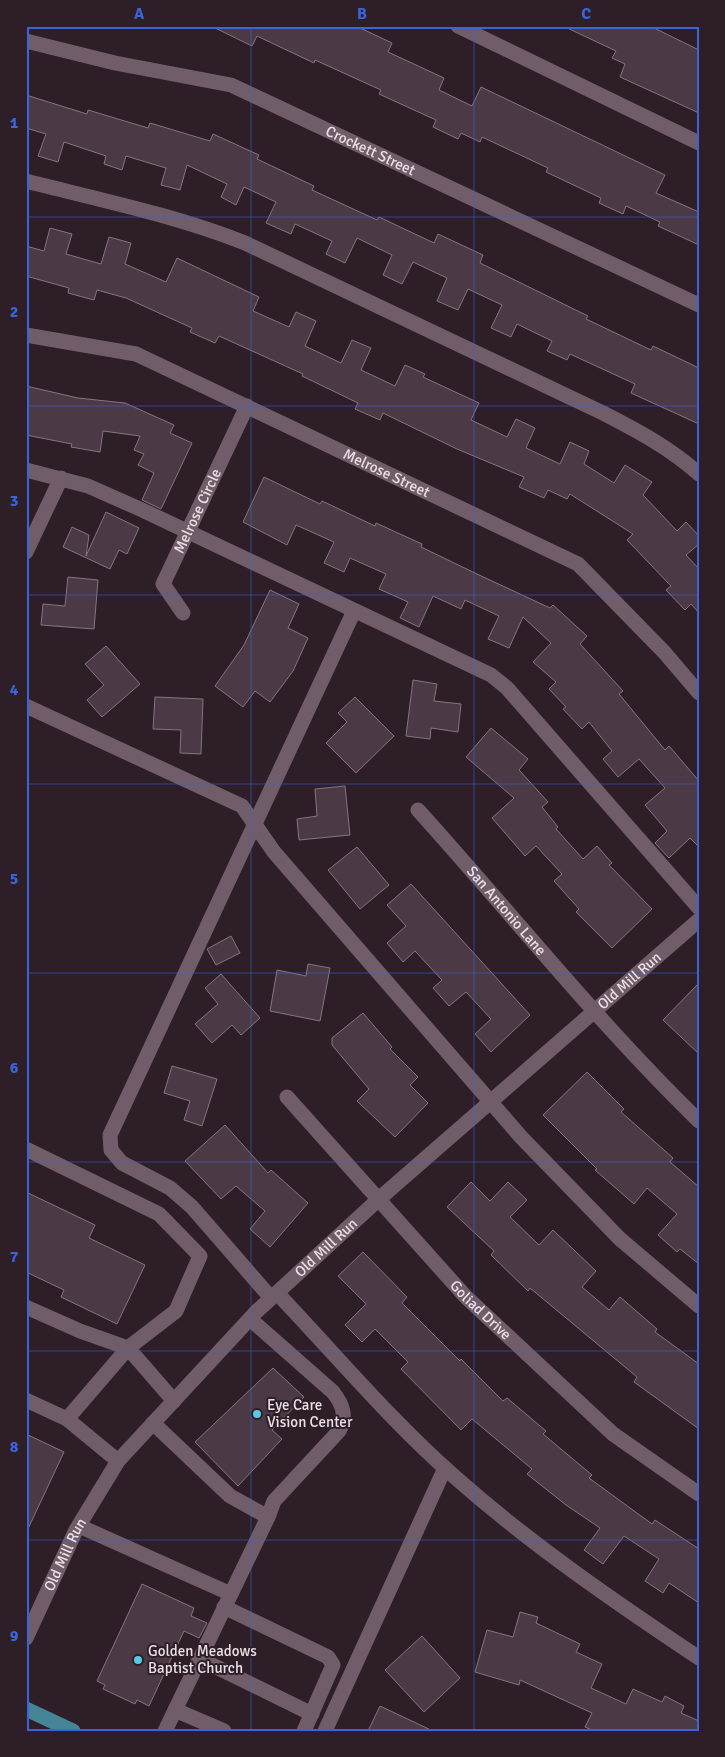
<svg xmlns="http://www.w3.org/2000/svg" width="725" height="1757" viewBox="0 0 725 1757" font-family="Signika,sans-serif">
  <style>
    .building { fill: #4b3a45; stroke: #877481 }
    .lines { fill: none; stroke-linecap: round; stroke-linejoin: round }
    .minor { stroke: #705d69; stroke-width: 15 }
    .major { stroke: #468598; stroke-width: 15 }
    .grid { fill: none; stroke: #3c64da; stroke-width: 1; stroke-opacity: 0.55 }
    .poi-dot { fill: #57c9e3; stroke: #2d1e28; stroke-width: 2 }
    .labels { text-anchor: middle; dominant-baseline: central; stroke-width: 4; stroke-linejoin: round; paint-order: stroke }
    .street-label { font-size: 15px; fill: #ebe0e7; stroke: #2d1e28 }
    .poi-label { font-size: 15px; fill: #ebe0e7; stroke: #2d1e28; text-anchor: start }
    .neatline { fill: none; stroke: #3c64da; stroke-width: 2 }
    .grid-label { font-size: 16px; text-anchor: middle; font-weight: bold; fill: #3c64da }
  </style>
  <rect width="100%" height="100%" fill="#2d1e28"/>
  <path class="building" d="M211,26H356L392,43L388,52L444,78L439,90L472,106L481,87L665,175L656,193L699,212V245L658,226L660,222L626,206L623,214L599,203L601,198L546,172L548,168L482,137L480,142L461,133L458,139L433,127L436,120L379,94L381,90L315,60L314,63L257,36L252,46Z
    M563,26H650L699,50V113L620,77L625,64L612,58L616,51Z
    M26,95L87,114L88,110L148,128L150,123L210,141L213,134L259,155L257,159L314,186L312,190L377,220L379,217L434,243L438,234L483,255L480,263L588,316L586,319L651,350L653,346L699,368V424L631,393L635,384L570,354L567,360L547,351L552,341L517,324L511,337L491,328L502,305L468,289L458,310L437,301L447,278L413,262L402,284L383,275L392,255L357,238L345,263L326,254L332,241L295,224L291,234L266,223L276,202L244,187L236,205L221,197L227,184L187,165L180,190L161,185L166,168L126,156L122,170L104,164L106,156L64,142L58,162L38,156L46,134L26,128Z
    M50,228L72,234L66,254L101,264L109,237L131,243L125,264L166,282L177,258L259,297L253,311L289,327L296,312L316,321L305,346L341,363L352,340L371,348L361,370L395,386L405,365L425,374L423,377L479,403L471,420L507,437L516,419L535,428L526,448L560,464L570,442L589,451L584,464L614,483L625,465L652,482L643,495L677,531L686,522L699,536V544L686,555L699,569V613L691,604L685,610L666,590L671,586L627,540L633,534L570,494L567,499L548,490L544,498L519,487L524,477L457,449L383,413L380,420L355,409L358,403L302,376L303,374L219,336L215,343L190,332L192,328L126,298L97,290L94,300L68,293L69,288L26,276V246L44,251Z
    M26,386L78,398L125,403L174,425L170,433L192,443L161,509L142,500L154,473L138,465L144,454L134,450L140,436L103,431L100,452L71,447L72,444L26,435Z
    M264,477L320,504L322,501L375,526L376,523L422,544L421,547L477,574L550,608L553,605L587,636L580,644L623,691L619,694L665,750L669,746L699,781V847L690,838L669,858L655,843L667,831L645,805L665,788L639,759L618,777L603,759L612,751L589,722L582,729L563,709L566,707L549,689L556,682L533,662L551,643L523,617L509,648L488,639L499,616L465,600L461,609L433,596L419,627L400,618L408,602L379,589L386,574L350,558L344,572L324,563L334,542L296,525L287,545L243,522Z
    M106,512L139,528L127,554L119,550L110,569L63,547L72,527L89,535L86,556Z
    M68,577L98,580L94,629L41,625L43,604L65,606Z
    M270,590L299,604L288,628L308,638L293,671L270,702L255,691L243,707L215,686L244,645Z
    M106,646L140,684L102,717L87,700L104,685L85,664Z
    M413,680L437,684L434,701L461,704L458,732L431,728L430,739L406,736Z
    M155,697L203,699L201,754L180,753L181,730L153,729Z
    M355,697L394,736L356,773L326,743L347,722L338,713Z
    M491,728L528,759L519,770L548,802L542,807L558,827L556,829L583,859L597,846L612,863L609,865L652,909L612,948L576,912L579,909L554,881L562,874L536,846L525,856L492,818L514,798L466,757Z
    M345,786L350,835L299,840L297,819L317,816L315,789Z
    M357,847L389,885L360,909L328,870Z
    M411,884L530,1015L491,1052L475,1034L491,1019L466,992L449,1006L433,988L442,980L415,951L403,962L387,943L406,926L387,905Z
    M231,936L240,953L216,965L207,949Z
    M308,964L330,968L320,1021L270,1011L277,970L306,976Z
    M221,974L260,1018L241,1035L232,1025L212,1043L195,1024L218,1004L205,988Z
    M699,983V1054L663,1020Z
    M363,1013L392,1047L390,1049L418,1077L410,1085L428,1103L395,1137L357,1101L369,1089L332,1045V1038Z
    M172,1066L217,1079L202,1126L184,1120L190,1101L164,1093Z
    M587,1072L624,1109L621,1112L673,1158L670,1162L699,1187V1264L680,1249L677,1252L658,1235L677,1214L647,1188L634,1204L595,1170L597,1169L543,1115Z
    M225,1125L268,1173L271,1170L308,1203L270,1247L250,1229L265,1211L236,1186L221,1199L185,1161Z
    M471,1182L490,1201L508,1182L527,1200L510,1217L539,1245L553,1230L596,1271L582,1287L609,1310L620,1297L657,1329L655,1332L699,1364V1429L634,1382L637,1377L530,1288L528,1291L491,1255L494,1251L447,1207Z
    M26,1192L95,1225L89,1238L145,1265L117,1324L61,1297L64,1290L26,1272Z
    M363,1252L407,1297L402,1303L460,1361L461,1359L503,1401L507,1398L546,1431L543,1434L592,1475L589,1478L652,1524L655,1520L699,1549V1603L669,1583L663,1593L645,1581L659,1559L624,1536L603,1564L584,1550L600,1528L566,1505L527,1474L532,1469L472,1419L461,1430L401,1369L408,1362L375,1329L362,1342L345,1325L366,1304L338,1276Z
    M273,1368L304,1397L272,1430L282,1439L238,1486L195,1442Z
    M26,1434L64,1452L26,1533Z
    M142,1584L194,1608L191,1616L207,1623L199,1638L184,1631L149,1706L137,1700L135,1704L103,1689L105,1685L97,1681Z
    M520,1612L538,1617L536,1623L580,1644L576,1652L602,1664L591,1688L626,1704L633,1689L662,1702L665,1696L684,1706L681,1713L699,1721V1731H594L585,1727L592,1713L520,1680L519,1685L475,1672L487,1630L513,1637Z
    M422,1636L460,1678L424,1712L385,1670Z
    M380,1706L433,1731H368Z"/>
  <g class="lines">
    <g class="minor">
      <path d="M458,26L699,143"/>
      <path id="s1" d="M26,41L115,63L231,85L699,305"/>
      <path d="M26,181C100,200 174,215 245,243L603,413C638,431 670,448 699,474"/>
      <path id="s2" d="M26,335L136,354L578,564L664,652L699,693"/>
      <path d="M26,470L88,486L140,509L491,675L507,688L699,908"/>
      <path d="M26,552L61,478"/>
      <path id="s3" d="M183,613L163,584L247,406"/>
      <path d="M26,706L242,806L274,852L521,1137L620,1239L699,1306"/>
      <path id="s4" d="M418,810C512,914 599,1024 699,1121"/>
      <path id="s5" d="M287,1097L465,1296L613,1434L699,1494"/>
      <path d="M26,1149L159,1214L200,1256L176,1311L128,1348L174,1401"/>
      <path d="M277,1293C336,1355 391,1421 456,1478C532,1545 615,1602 699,1658"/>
      <path d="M271,1298L192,1207L170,1188L122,1163L111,1150L110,1135L354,611"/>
      <path d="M26,1307L80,1331L128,1348L67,1419"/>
      <path d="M26,1400L67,1419L118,1461"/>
      <path d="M153,1423L230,1496L268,1517"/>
      <path d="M79,1526L231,1594"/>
      <path d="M224,1607L328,1657L333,1665L304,1731"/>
      <path id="s6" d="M26,1638L76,1530L118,1461L256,1312L380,1198L699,920"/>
      <path d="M200,1659L312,1714"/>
      <path d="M175,1710L224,1731"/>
      <path d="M165,1731L268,1517L274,1501L339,1431C347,1416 343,1405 333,1392L250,1319"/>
      <path d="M325,1731L445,1468"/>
    </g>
    <path class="major" d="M26,1709L73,1731"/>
  </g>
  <path class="grid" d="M251,26V1731M474,26V1731M26,217H699M26,406H699M26,595H699M26,784H699M26,973H699M26,1162H699M26,1351H699M26,1540H699"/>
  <g class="poi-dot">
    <circle cx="257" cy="1414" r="5"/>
    <circle cx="138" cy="1660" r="5"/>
  </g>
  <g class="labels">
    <g class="street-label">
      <text stroke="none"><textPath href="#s1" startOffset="364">Crockett Street</textPath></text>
      <text stroke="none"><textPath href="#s2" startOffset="389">Melrose Street</textPath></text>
      <text stroke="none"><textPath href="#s3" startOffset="116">Melrose Circle</textPath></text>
      <text stroke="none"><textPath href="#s4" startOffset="134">San Antonio Lane</textPath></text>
      <text stroke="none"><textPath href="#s6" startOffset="902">Old Mill Run</textPath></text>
      <text stroke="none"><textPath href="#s6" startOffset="498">Old Mill Run</textPath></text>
      <text stroke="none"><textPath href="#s5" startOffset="288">Goliad Drive</textPath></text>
      <text stroke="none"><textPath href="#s6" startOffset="92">Old Mill Run</textPath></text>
    </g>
    <g class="poi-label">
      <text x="267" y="1405">Eye Care<tspan x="267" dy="17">Vision Center</tspan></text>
      <text x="148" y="1651">Golden Meadows<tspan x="148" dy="17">Baptist Church</tspan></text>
    </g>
  </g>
  <rect width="725" height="1757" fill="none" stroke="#2d1e28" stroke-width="55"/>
  <rect x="28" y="28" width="670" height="1702" class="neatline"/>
  <g class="grid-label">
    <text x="139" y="19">A</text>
    <text x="362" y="19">B</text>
    <text x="586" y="19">C</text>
    <text x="14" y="128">1</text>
    <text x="14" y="317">2</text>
    <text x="14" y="506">3</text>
    <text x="14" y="695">4</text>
    <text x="14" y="884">5</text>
    <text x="14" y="1073">6</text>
    <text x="14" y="1262">7</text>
    <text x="14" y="1452">8</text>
    <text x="14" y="1641">9</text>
  </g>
</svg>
